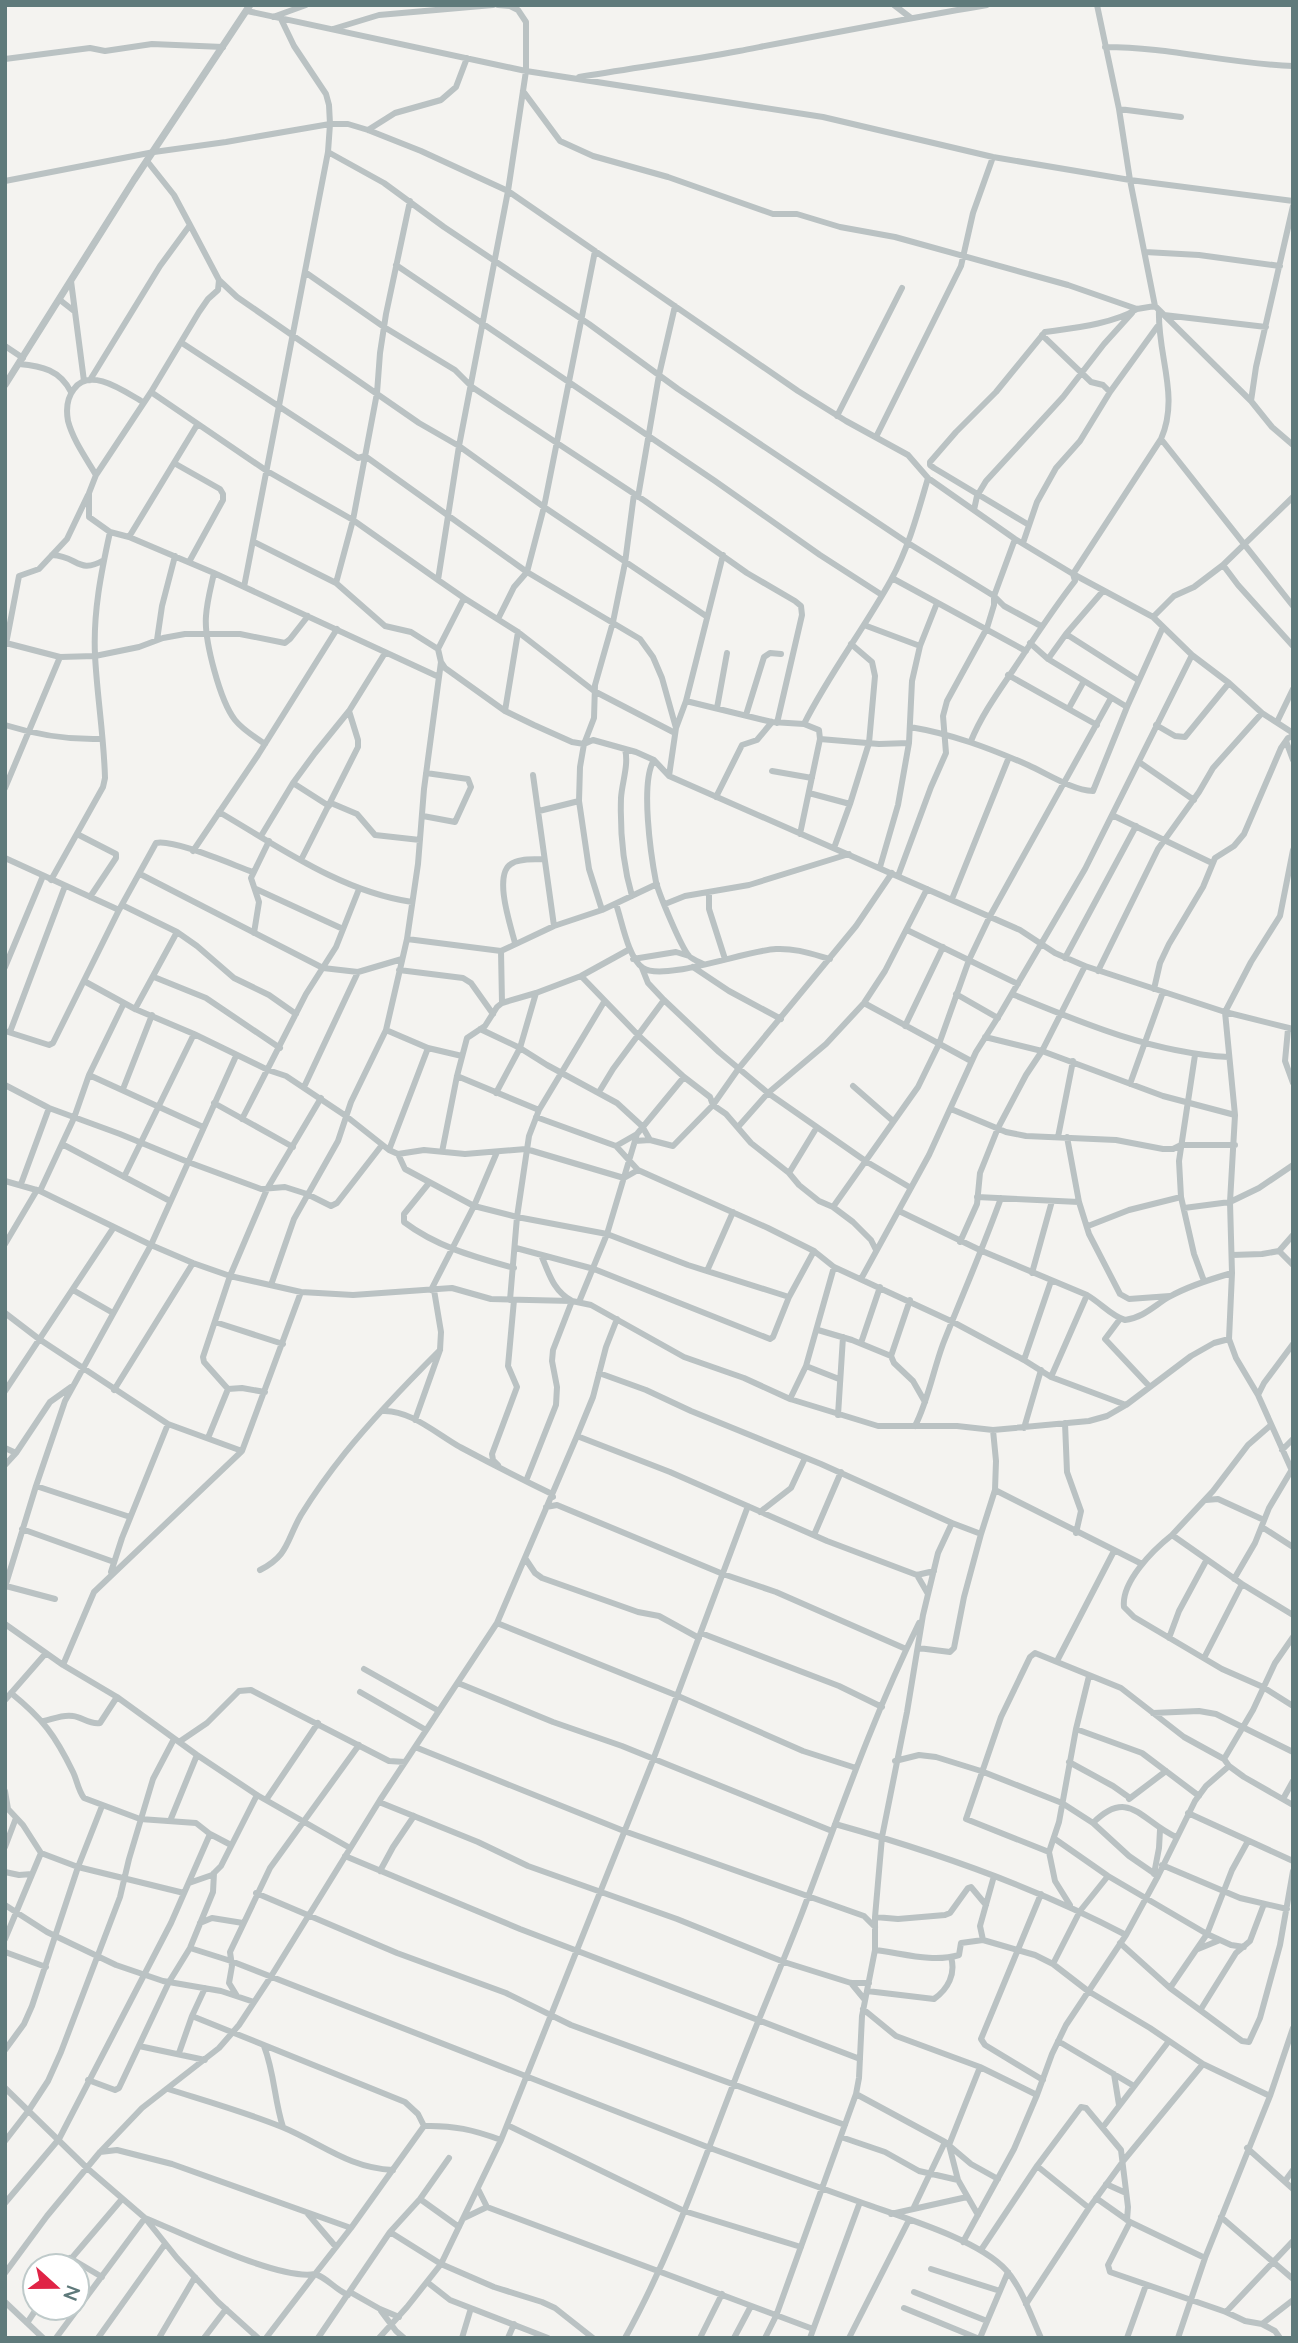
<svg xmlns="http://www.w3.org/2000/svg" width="1298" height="2343" viewBox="0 0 1298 2343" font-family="Lato,sans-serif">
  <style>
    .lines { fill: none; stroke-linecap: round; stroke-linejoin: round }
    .minor { stroke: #bac2c3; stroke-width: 6 }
    .tertiary { stroke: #bac2c3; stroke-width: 7 }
  </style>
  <rect width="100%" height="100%" fill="#f4f3f0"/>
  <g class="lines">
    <path class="minor" d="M894,5L911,18
      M1097,5L1119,109L1130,180L1155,306L1251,401L1272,427L1293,445
      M247,11L526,71L823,117L993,157L1130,180L1293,201
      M273,17L306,5
      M333,29L379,15L493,5
      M1105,47C1169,47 1230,64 1293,66
      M5,59L90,48L105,51L152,44L223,47
      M579,77C632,68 686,61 739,51C822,35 904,19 987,5
      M523,91L560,141L593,156L668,177L773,214H797L840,227L895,237L1068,285L1137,309L1155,306
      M1119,109L1181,117
      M368,130L395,113L441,100L456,87L467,58
      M328,152L384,183L444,227L589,324L678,389L908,543L994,596L1004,606L1041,626
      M5,181L154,152L226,142L330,124H348L368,130L421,151L508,191L798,391L846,421L908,455L928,478L1015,539L1073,574L1153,617L1192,655L1229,683L1262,713L1293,733
      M190,225L219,280L237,297L419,423L459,446L544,507L706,616
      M1145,252L1199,255L1280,266
      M396,265L715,481L820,555L882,595
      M305,272L384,327L455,370L472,387L645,501L747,573L795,601L801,606L802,615L777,723
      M219,280L218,290L208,299L199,312L151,392L96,475L89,493V517L110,532L129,537L214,573L439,677
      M71,281L84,381
      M60,300L74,311
      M1164,315L1266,327
      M1042,335L1091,382L1103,385L1110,392
      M182,343L358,458L365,456L527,572L640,639L653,657L662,678L676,728L669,776
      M5,346L23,358
      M19,364C42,366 60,370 71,392
      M90,380L160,266L190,225L174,195L147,161
      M151,392L267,471L353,520L438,580
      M1251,401L1256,367L1293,206
      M837,416L902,288
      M876,437L961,266L973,213L993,157
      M1161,439L1293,606
      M174,463L220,489L223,494V500L189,562
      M96,475C86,458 73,440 68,421C66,410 67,398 74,389C90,366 125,392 143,402
      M638,497L659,375L675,306
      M974,510L977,496L986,481L1063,397L1104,344L1132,313
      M1029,525L934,468L930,465V462L956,432L996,392L1045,332C1073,328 1113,324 1137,309
      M129,537L197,425
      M254,542L336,583L385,626L411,632L438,649L441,662L445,668L505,711L534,725L572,742L584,744L593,740L636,752L654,760L669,776L1020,930L1055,953L1085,966L1225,1012L1293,1029
      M1023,543L1037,502L1056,468L1080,441L1110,392L1157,327
      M52,555C78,556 78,575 104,560
      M1223,565L1238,585L1293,646
      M214,573C211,587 207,601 206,616C204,640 220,701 235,720C243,730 255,737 265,744
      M892,578L1026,651
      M336,583L353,520L377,393L380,353L386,314L410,201
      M244,587L328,152L330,124L329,105L326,94L294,46L281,19
      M464,598L518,632L594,691L675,733
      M1153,617L1174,596L1194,587L1223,565L1293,497
      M498,619L514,587L527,572L544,507L595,251
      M864,625L920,646
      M1066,634L1138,680
      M157,640L162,606L175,556
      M6,643L60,657L95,656L139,647L163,638L185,634H240L285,643L290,639L308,616
      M1030,643L1048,659L1127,707
      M6,644L19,576L39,569L67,539L88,495
      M438,649L464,598L438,580L459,446L508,191L526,71V22L518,10L510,6L498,5
      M1048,659L1066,634L1103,591
      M1008,675L1097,725
      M686,701L772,722L804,724L819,730L820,739L800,834
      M717,708L727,653
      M1069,708L1084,681
      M505,711L518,632
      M746,715L764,657L770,653L781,654
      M1277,722L1293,689
      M804,724C829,674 864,629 891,580C909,547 918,512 928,478
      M5,725C37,735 68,740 101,739
      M1156,725L1175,736L1185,737L1229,683
      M910,727C952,734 989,748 1028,765C1048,774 1072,790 1093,791L1127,707L1163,627
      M676,728L686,701L723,555
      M820,739L879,744L909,743
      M971,741C984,709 1006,682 1025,652C1041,628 1057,604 1075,581L1073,574L1161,439C1180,396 1157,355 1159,310
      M1286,741L1293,760
      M625,749C629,765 622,782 621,798C620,830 623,865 632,896
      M654,760C640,782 651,856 656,882C659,894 681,947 689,956C692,959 699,962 703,964
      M1139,762L1194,800
      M772,771L812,778
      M533,775L554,926
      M293,783L329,806
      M5,788L60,657
      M809,793L850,804
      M716,797L742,745L757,740L772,722
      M331,803L357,814L375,835L420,840
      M539,811L579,801
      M219,812C279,847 342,892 412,902
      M1112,815L1212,863
      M423,816L455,822L471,787L468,779L426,773
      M77,834L116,854V858L90,897
      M261,836L293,783L315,753L349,711L385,653
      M834,848L850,804L869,743L875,676L872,662L851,644
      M1293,850L1280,916L1251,962L1225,1012L1235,1115L1230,1202L1232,1273L1229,1339L1236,1358L1258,1395L1293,1473
      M193,851L258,755L337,629
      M5,858L119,910
      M301,860L358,747V740L349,711
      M880,867L898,805L909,743L912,681L920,646L937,603
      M140,874L323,968L358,972L402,959
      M898,876L931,787L946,753L943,716L947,701L987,628L994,605V596L1015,539
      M51,880L103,787L105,778C104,737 97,696 95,655C93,613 101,573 110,532
      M256,889L343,929
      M709,893V909L725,959
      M952,899L1009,757
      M616,904C622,921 628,958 643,968C663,982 748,950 776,949C795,948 812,954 830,959
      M665,904L685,896L749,885L849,854
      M122,905L177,932L197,946L234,978L269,995L296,1014
      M602,910L589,869L579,801L580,767L584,744L594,718L595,685L613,622L625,563L634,494
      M907,930L1018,984
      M254,933L259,902L251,878L269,841
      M407,939L501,951L554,926L602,910L657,884
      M515,943C511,927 493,875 511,864C519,858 534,860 544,859
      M501,951L502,1003
      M1065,958L1136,826
      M633,959L676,952L689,956
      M5,967L43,876
      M693,967L729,991L781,1019
      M642,968L648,983L664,1000L719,1052L768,1093L867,1162L911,1188
      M399,970L463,978L471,983L493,1014
      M1098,971L1158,849L1199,792L1213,768L1262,713
      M581,976L639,1036L684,1077L710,1097L713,1105L726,1114L751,1143L789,1173L799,1185L819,1201L833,1207L853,1222L871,1240L876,1250
      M154,977L206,998L280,1048
      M84,981L135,1009L194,1034L268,1070L286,1076L346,1116L389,1150L398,1154L424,1150L465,1154L526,1149L624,1178L638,1170
      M1154,989L1160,963L1169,944L1203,887L1215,858L1234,846L1244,834L1281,748L1288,738L1293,736
      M956,994L998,1018
      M1012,994C1082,1023 1153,1053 1229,1057
      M864,1003L971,1061
      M135,1009L177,932
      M905,1026L943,947
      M480,1029L520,1048L547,1065L617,1103L642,1126L650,1140
      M1288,1029L1285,1061L1293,1083
      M386,1030L428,1048L462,1056
      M5,1031L49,1045L53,1043L119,910L156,843C174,839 233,865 253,872
      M10,1032L65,886
      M985,1037L1042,1051L1163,1096L1235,1115
      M1195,1055L1179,1161L1181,1197L1194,1254L1204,1281
      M89,1075L203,1127
      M457,1076L539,1110
      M1130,1084L1163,992
      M5,1085L49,1108L120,1134L188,1162L261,1189L285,1187L307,1194L331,1206L337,1203L382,1145
      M853,1086L893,1121
      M304,1087L358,972
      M123,1089L152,1015
      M599,1092L613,1069L664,1000
      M496,1093L520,1048L536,993
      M214,1103L293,1147
      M951,1109L1006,1132L1026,1136L1116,1140L1163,1149H1173L1181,1145H1235
      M536,1117L616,1146L638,1170L768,1228L814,1251L834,1267L953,1322L1024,1360L1051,1377L1126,1405
      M242,1119L306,994L336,947L359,889
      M738,1127L768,1093L826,1044L864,1003L885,971L927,889
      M1058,1137L1073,1061
      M1067,1137L1079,1202L1089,1234L1120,1294L1129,1299L1170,1296
      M635,1141L650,1140L673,1146L713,1105L739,1068L856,926L892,873
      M62,1144L170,1201
      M616,1146L637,1134
      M389,1150L428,1048
      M442,1152L457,1076L467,1038L485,1026L497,1007L502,1003L536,993L581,976L630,949
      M398,1154L405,1169L474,1206L517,1217L607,1234L688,1265L789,1297
      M789,1173L817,1127
      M124,1177L194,1034
      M5,1181L40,1191L151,1245L193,1263L230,1276L301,1292L353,1295L452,1288L491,1299L572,1301L591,1305L684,1357L744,1378L790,1399L878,1426H957L993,1430L1089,1421L1107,1416L1126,1405L1191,1356L1214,1343L1229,1339
      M429,1183L404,1214V1222C437,1247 475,1257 514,1268
      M21,1184L49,1108
      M40,1191L74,1118L89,1075L124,1003
      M977,1197L1079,1202
      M833,1207L918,1087L939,1044L969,960L990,916L1111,698
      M1184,1208L1230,1202L1259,1188L1293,1165
      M899,1211L982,1251L1087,1295C1101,1303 1111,1316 1125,1320C1143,1318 1155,1305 1169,1297C1188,1286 1211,1279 1232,1273
      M1088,1226L1129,1210L1181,1197
      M960,1242L977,1204L980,1173L998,1128L1026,1075L1042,1051L1085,966
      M5,1244L37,1190
      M516,1248L594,1269L770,1339L773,1337L789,1297L814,1251
      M1279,1251L1293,1265
      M1232,1255L1262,1254L1279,1251L1293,1235
      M707,1271L733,1212
      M1032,1273L1052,1201
      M861,1279L929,1155L976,1052L1000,1014L1085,869L1192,655
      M271,1285L294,1219L338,1141L351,1102L386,1030L407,939L418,864L424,789L441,662
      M73,1290L113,1313
      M431,1290L474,1206L497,1152
      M510,1300L517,1217L529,1136L539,1110L604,1002
      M910,1300L891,1356L894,1363L913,1381L925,1402
      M579,1302L607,1234L637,1134L684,1077
      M5,1313L39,1339L168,1424L242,1451
      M1120,1319L1105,1339L1150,1387
      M215,1322L283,1344
      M818,1330L852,1340L891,1356
      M861,1343L880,1287
      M1024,1360L1051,1281
      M806,1366L839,1379
      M599,1373L646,1390L691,1411L821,1464L952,1523L981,1534L995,1490L996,1461L993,1430
      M1051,1377L1087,1295
      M228,1389L204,1362L203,1357L230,1276L267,1189L321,1098
      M228,1389L242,1388L265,1392
      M114,1390L193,1263
      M5,1391L114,1227
      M1258,1395L1264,1383L1293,1344
      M790,1399L806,1366L834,1267
      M382,1411C409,1409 437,1434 460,1447C490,1463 521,1479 552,1494L553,1497
      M838,1415L843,1337
      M415,1420L440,1350L441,1332L434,1290
      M1065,1423L1067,1472L1081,1511L1076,1533
      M915,1426C928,1401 933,1371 943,1344C962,1296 983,1248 1001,1198
      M1024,1428L1041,1370
      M577,1436L670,1472L827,1541L917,1575L934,1571
      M208,1438L228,1389
      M5,1448L16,1453L50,1402L71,1387
      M1282,1450L1293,1439
      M5,1465L16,1453
      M498,1465L493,1460L492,1454L517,1387L508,1366L514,1300
      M526,1481L556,1405L557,1387L552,1361L553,1350L572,1301C553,1291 549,1273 541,1255
      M36,1486L130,1517
      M995,1490L1142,1564
      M1206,1500L1218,1499L1264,1520
      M546,1507L557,1505L723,1574L776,1592L906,1649
      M760,1512L791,1488L805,1458
      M1262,1527L1293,1547
      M22,1529L114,1562
      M814,1535L841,1472
      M1172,1535L1213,1491L1248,1445L1271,1425
      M525,1558L535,1573L542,1578L638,1612L659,1616L699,1638
      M260,1570C289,1555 286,1541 301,1515C314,1494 329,1473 345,1453C374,1417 407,1383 440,1350
      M111,1572L122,1538L168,1424
      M917,1575L928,1594
      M1234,1579L1255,1543L1269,1508L1291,1471
      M6,1586L55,1599
      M5,1587L36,1486L65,1401L151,1245L236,1056
      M1293,1615L1242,1584L1172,1535C1153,1550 1121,1582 1124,1607L1134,1617L1222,1669L1263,1687L1293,1706
      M497,1623L678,1696L803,1751L856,1768
      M5,1624L63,1665L117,1697L197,1755L257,1795L350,1848
      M701,1633L839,1686L882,1707
      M1169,1638L1179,1611L1206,1561
      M918,1648L950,1652L954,1648L964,1597L981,1534
      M1204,1658L1242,1584
      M1057,1661L1114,1551
      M63,1665L94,1592L242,1451L301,1292
      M364,1669L439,1711
      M458,1683L553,1722L622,1746L832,1831
      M360,1692L426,1730
      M11,1693C43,1719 55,1735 73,1772C77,1780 78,1790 84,1798L140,1819L196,1823L210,1834L231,1845
      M5,1700L46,1653
      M1153,1713L1199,1711L1216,1714L1293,1752
      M44,1721C53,1719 63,1714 73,1716C82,1717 90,1725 100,1723L117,1697
      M1076,1729L1142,1753L1199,1796
      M179,1742L207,1723L239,1691L251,1690L389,1761L405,1762
      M415,1747L624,1831L864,1916L875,1927
      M1224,1759L1253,1710L1275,1663L1293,1637
      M895,1761L919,1755L936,1757L981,1771L1062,1803L1093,1823L1129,1856L1158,1876
      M1069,1762L1113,1786L1130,1798
      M5,1791L8,1809L23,1825L41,1853L78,1867L184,1893
      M1129,1799L1166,1771
      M1283,1799L1293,1781
      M266,1800L318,1723
      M379,1802L478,1842L528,1866L677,1919L784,1962L851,1983H869
      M1188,1813L1293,1861
      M170,1821L197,1755
      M1093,1823C1129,1787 1141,1821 1176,1837
      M835,1824C935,1852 1034,1886 1126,1935
      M1055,1839L1108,1876L1207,1934L1231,1945L1244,1947
      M5,1847L16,1818
      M1049,1852L966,1819L1001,1717L1030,1657L1035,1653L1121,1688L1184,1737L1224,1759L1229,1766L1244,1777L1293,1805
      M345,1856L520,1929L860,2059
      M1162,1865L1240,1898L1287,1909
      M380,1871L393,1847L414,1816
      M5,1872L19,1875L32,1874
      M1154,1874L1159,1848L1160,1830
      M189,1883L212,1875L221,1866L257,1795
      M256,1893L397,1953L506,1993L571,2025L845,2125
      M1041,1894L981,2039L985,2045L1043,2080
      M5,1905L47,1932L116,1965L163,1981L221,1991L254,2002
      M1070,1905L1055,1881L1049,1852L1059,1822L1076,1729L1089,1676
      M875,1917L898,1919L945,1915L950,1913L968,1888L971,1887L986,1905
      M200,1923L212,1918L243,1923
      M5,1939L41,1853
      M983,1940L980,1926L994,1876
      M1120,1943L1170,1988L1242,2041L1249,2042L1260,2018L1280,1945L1293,1871
      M190,1948L231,1961L710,2148L860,2202
      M1198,1949L1220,1940
      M875,1950C902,1953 932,1963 959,1955L961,1943L983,1940L1035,1955L1053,1964L1088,1991L1150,2028L1203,2064L1270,2096
      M5,1952L46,1967
      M1053,1964L1080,1911L1108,1876
      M851,1983L865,2000
      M1170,1988L1207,1934L1232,1870L1248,1841
      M867,1991L934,1999C948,1989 956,1974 951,1957
      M237,1996L229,1983L232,1966L230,1952L270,1868L359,1745
      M863,2009L896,2036L980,2067L1037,2095
      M1201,2009L1236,1953L1250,1941L1264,1904
      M192,2016L405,2102L418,2114L424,2126
      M1058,2041L1134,2086
      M139,2046L205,2060
      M264,2046C275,2075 274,2099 283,2127
      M5,2050L24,2024L32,2006L78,1867L102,1806
      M179,2053L192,2016L205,1988
      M1114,2074L1119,2105
      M88,2080L115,2090L119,2088L169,1982L190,1948L213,1892L214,1873
      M5,2088L87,2168L145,2218L177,2258L218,2302L258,2338
      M168,2089C206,2101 245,2112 282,2127C321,2143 348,2168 393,2170
      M856,2094L945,2142L971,2164L998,2179
      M507,2125L684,2211L801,2247
      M1103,2127L1169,2041
      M841,2137L885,2152L919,2171L958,2180
      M5,2141L29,2110L48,2081L61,2052L120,1897L129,1859L153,1779L174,1739
      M1247,2148L1293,2189
      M100,2152L117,2150L172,2164L351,2228L424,2126C453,2125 474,2130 501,2140L653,1760L748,1506
      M1037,2166L1089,2208
      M1285,2181L1293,2170
      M1106,2184L1126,2193
      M478,2189L487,2207L813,2329
      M1096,2198L1130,2222L1205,2258
      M420,2199L459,2227
      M5,2203L59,2139L171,1923L210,1834
      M914,2207L945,2142
      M308,2214L336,2247
      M891,2214L967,2197
      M978,2215L958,2180L949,2145L980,2067
      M1221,2217L1293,2279
      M464,2218L487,2207
      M1130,2222L1108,2265L1110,2272L1226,2312L1245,2321L1262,2324L1275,2331L1280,2338
      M390,2232L441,2264L494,2287L542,2302L555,2308L593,2338
      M963,2242L1014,2149L1037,2095L1052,2054L1066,2025L1126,1935L1158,1876L1195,1801L1206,1786L1229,1766
      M981,2250L1037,2166L1081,2107L1086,2108L1121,2150L1128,2207L1127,2220
      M70,2258L102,2277
      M65,2266L122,2199
      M931,2269L1000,2291
      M5,2273L47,2216L100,2152L142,2108L219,2048L239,2025L270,1978L380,1800L497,1623L577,1436L593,1397L606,1347L617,1319
      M427,2282L450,2300L548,2338
      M350,2292L380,2309L399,2317
      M914,2292L987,2321
      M5,2302L43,2338
      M1026,2304L1089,2208L1124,2160L1203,2064
      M904,2308L977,2338
      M381,2311L396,2331L404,2338
      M1226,2312L1293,2241
      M27,2323L37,2308
      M1262,2324L1293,2300
      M56,2338L145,2218C182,2233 280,2281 315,2274L351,2228
      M98,2338L165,2244
      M159,2338L195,2277
      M204,2338L226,2309
      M266,2338L315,2274C326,2277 336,2290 348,2295
      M318,2338L390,2232L420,2199L449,2158
      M379,2338L407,2307L441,2264L501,2140
      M462,2338L471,2308
      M508,2338L514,2324
      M625,2338C670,2257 700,2170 733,2085C755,2027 780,1970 802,1913C839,1815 873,1716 919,1623
      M700,2338L722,2294
      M734,2338L751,2306
      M765,2338L776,2316L856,2094L859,2078L862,2016L875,1950V1917L882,1837L907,1712L923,1615L938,1553L952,1523
      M810,2338L860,2202C901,2217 978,2239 1006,2270C1022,2288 1031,2316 1041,2338
      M849,2338L909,2220
      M980,2338L1008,2272
      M1127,2338L1146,2285
      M1178,2338L1205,2258L1270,2096L1293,2028"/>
    <path class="tertiary" d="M5,385L134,180L250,5"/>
  </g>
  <rect width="1298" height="2343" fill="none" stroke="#5f7a7b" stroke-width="14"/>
  <g transform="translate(56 2287) rotate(111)"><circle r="33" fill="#ffffff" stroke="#bfcaca" stroke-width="2"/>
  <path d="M0-5L12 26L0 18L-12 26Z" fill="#e02446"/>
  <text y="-10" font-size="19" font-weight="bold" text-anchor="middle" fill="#5f7a7b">N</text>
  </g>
</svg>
